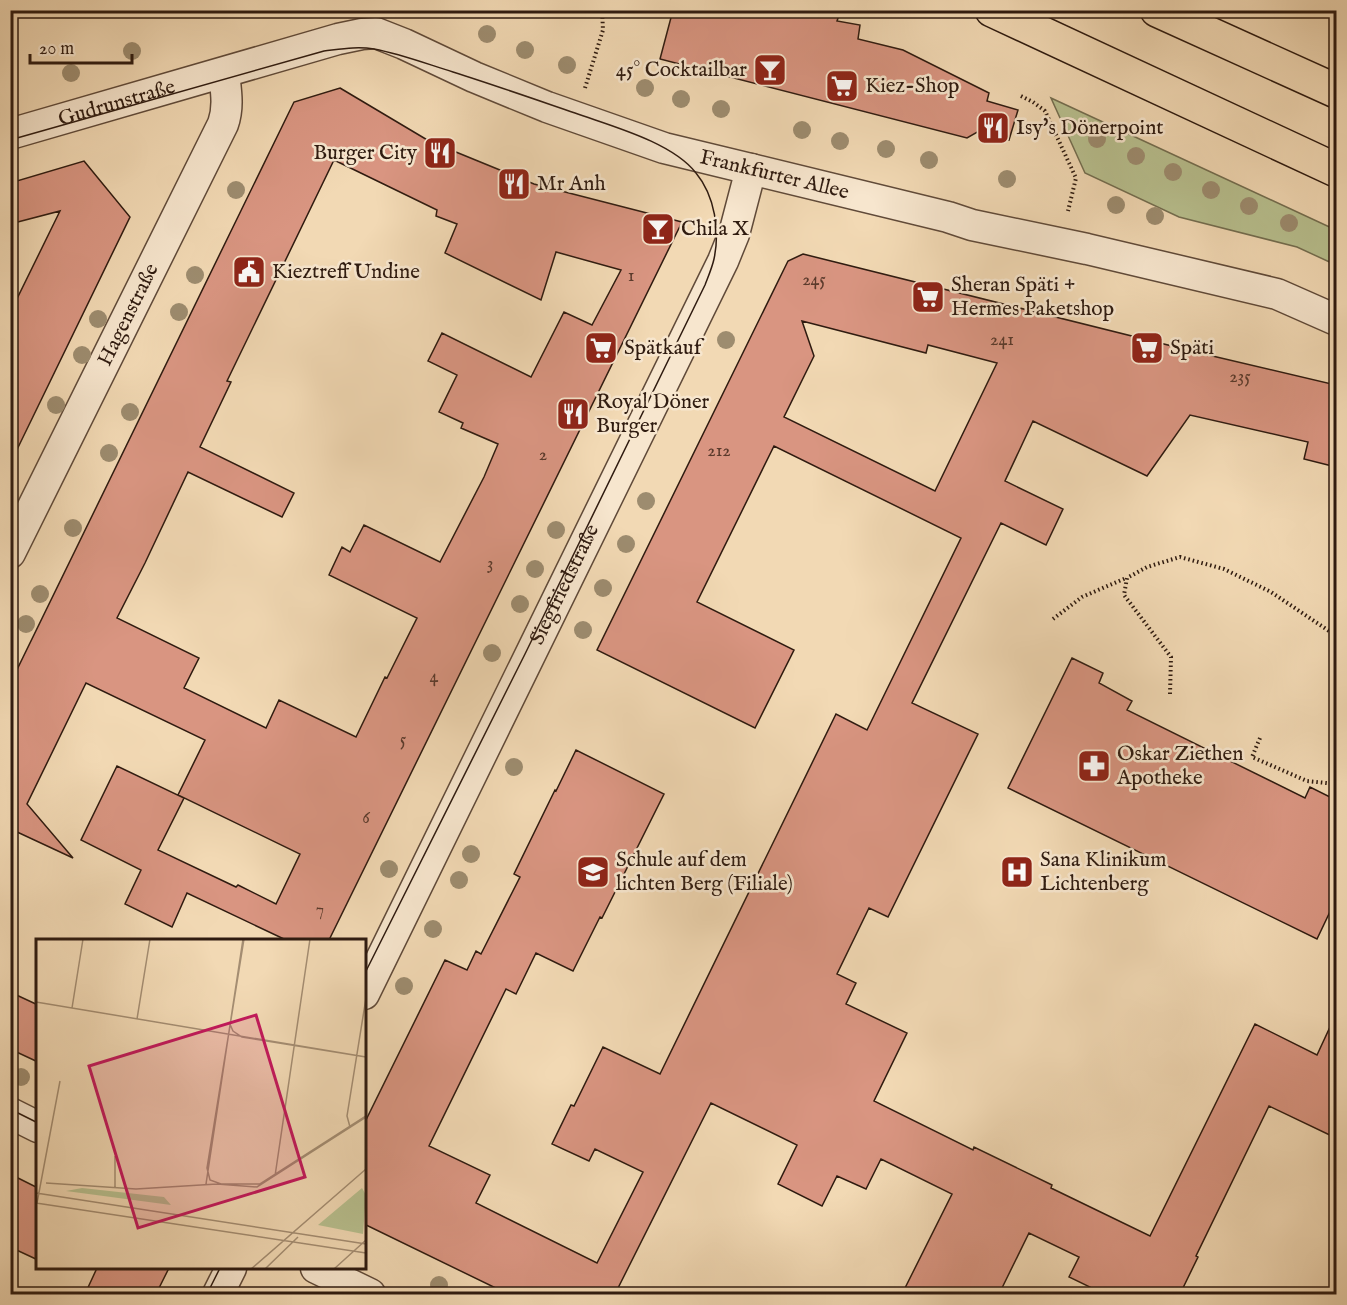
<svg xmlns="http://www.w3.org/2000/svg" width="1347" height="1305" viewBox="0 0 1347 1305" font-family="'IM FELL English',serif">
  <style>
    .green { fill: #b8c08f; stroke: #746e50; stroke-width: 1.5 }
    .building { fill: #d99581; stroke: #2f1b10; stroke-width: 1.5; fill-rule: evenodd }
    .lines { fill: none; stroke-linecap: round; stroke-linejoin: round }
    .minor-casing { stroke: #604a39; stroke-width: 33 }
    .primary-casing { stroke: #2f1b10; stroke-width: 36 }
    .path { stroke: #2f1b10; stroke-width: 4; stroke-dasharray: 1.5 3; stroke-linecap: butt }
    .minor { stroke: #f7e6ce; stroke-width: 30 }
    .primary { stroke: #f2d9b4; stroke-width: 33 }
    .tram { stroke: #2f1b10; stroke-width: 1.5 }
    .tree { fill: #9d8c6f }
    .labels { text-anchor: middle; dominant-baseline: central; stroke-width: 5; stroke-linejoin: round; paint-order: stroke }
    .number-label { font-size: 18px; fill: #5a3a2c }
    .poi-label { font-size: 21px; fill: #2f1b10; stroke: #f7e6ce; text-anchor: start }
    .street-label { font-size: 21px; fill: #2f1b10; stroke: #f7e6ce }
    .inset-road { fill: none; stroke: #a48d72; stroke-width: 1.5 }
    .view { fill: #c2185b; fill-opacity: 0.15; stroke: #c2185b; stroke-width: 3 }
    .inset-edge { fill: none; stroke: #2f1b10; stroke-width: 3 }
  </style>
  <rect width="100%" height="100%" fill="#f2d9b4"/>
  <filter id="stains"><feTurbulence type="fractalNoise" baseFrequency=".00333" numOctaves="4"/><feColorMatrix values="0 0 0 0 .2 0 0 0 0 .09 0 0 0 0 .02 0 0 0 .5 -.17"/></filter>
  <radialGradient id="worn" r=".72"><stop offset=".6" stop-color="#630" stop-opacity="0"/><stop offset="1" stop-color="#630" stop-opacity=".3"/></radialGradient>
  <path class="green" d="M1051,98L1336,230V265L1297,247L1179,217L1085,173Z"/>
  <path class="building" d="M673,10H841L837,21L860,25L858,39L903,50L989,93L987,101L1018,110L1009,140L979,131L967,138L660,59Z
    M340,88L429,141L534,184L682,222L329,940H286L187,893L172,927L125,904L141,870L81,840L117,766L184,798L158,850L236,887L238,885L276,904L300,854L178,795L205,740L86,683L27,804L73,858L15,831L10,840V684L294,102ZM334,160L437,210L436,216L457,224L445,253L541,300L556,252L621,270L592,325L564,312L531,377L442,333L428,361L457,375L439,412L463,423L461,428L498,444L484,477L440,562L364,525L350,552L342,547L329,575L417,618L387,678L385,677L356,737L279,700L266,728L184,688L199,658L117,618L145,563L188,472L282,517L294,493L200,447L231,382L227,381Z
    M84,161L130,217L10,464V313L60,211L10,224V183Z
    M803,254L1204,354L1336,385V467L1304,459L1308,442L1190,415L1147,476L1033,421L1005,481L1063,509L1046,545L1001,523L912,703L978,734L888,917L869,908L837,974L856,983L846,1004L907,1033L874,1101L973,1150L974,1147L1052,1185L1051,1188L1150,1236L1255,1024L1317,1055L1336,1014V1138L1269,1106L1196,1256L1198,1257L1180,1294H1087L1090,1287L1069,1277L1079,1257L1029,1233L999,1294H902L952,1194L881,1159L866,1189L837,1176L822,1206L778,1184L797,1145L711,1103L615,1294H508L364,1224V1124L445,960L467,970L476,951L481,954L520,877L514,874L555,790L556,791L576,750L664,794L602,918L600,917L573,971L536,953L516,994L506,989L429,1146L490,1175L476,1203L597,1263L643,1172L595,1149L589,1161L552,1144L571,1105L574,1106L603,1047L660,1074L836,714L867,730L961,538L774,446L697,602L794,650L755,728L597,650L788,261ZM802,321L926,353L928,345L997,363L935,491L784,417L814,356Z
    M1072,658L1103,673L1099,683L1132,701L1127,710L1305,798L1310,787L1336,800V899L1317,939L1008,788Z
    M10,992L38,1005V1062L10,1049Z
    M10,1174L38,1188V1260L10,1247Z
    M97,1268H169L156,1294H85Z"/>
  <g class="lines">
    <g class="minor-casing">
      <g id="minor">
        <path id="s1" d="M10,134L338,39L362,34L376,33L404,44L474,77L547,107L664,148L948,217L972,225L1087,249L1277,294L1336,320"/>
        <path id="s2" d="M10,553L223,124C229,107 226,91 224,73"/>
        <path id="s3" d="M364,994L723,261L734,234L751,169"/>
        <path d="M10,1113L38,1127"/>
        <path d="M316,1268L370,1294"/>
        <path d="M218,1294L231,1268"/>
      </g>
    </g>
    <g class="primary-casing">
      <path id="primary" d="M992,10L1336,170
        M1157,10L1336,91"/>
    </g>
    <path class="path" d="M585,88L603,30L602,10
      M1021,96L1033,102L1045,111L1076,178L1068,211
      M1053,619L1082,597L1126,578
      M1170,694L1171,657L1124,595L1127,578L1147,567L1180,557L1224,569L1271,592L1332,633
      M1260,738L1252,757L1307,781L1336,784"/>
    <use href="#minor" class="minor"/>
    <use href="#primary" class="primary"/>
    <path class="tram" d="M10,140L324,51C341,49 357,46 374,49C401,54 427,64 453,72C494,85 534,99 575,113C611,126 672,142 696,173C715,196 720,231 714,259C712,268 708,277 705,285L525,654L364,975
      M10,1109L38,1123
      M207,1294L220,1268"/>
  </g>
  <g class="tree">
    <circle cx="487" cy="34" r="9"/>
    <circle cx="525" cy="50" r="9"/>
    <circle cx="132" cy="51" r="9"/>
    <circle cx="567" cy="65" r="9"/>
    <circle cx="71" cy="73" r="9"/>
    <circle cx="645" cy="88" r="9"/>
    <circle cx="681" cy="99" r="9"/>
    <circle cx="721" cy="109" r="9"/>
    <circle cx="802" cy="130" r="9"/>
    <circle cx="1097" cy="139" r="9"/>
    <circle cx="840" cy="141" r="9"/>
    <circle cx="886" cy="149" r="9"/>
    <circle cx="1136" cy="156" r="9"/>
    <circle cx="929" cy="160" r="9"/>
    <circle cx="1173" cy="172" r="9"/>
    <circle cx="1007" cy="179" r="9"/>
    <circle cx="236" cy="190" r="9"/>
    <circle cx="1211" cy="190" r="9"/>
    <circle cx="1116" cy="205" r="9"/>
    <circle cx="1249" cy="206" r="9"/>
    <circle cx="1155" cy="216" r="9"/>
    <circle cx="1289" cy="223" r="9"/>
    <circle cx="195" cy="275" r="9"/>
    <circle cx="179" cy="312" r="9"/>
    <circle cx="98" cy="319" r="9"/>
    <circle cx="726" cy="340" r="9"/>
    <circle cx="82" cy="355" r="9"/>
    <circle cx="56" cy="405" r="9"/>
    <circle cx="130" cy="412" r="9"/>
    <circle cx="109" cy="453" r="9"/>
    <circle cx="646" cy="501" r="9"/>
    <circle cx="73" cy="528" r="9"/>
    <circle cx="556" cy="530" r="9"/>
    <circle cx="626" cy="544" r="9"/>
    <circle cx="535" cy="569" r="9"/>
    <circle cx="603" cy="588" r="9"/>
    <circle cx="40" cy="594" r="9"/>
    <circle cx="520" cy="604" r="9"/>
    <circle cx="26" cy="624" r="9"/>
    <circle cx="583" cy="630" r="9"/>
    <circle cx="492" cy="653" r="9"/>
    <circle cx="514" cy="767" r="9"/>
    <circle cx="471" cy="854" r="9"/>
    <circle cx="389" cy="869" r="9"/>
    <circle cx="459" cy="880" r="9"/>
    <circle cx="433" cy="929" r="9"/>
    <circle cx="404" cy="986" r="9"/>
    <circle cx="21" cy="1077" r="9"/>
    <circle cx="439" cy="1285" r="9"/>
  </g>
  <defs>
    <g id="bar-square" transform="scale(1.725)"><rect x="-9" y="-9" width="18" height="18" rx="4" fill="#8f2418" stroke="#f7e6ce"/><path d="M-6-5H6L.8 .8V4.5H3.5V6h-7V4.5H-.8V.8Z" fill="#fff"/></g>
    <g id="supermarket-square" transform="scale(1.725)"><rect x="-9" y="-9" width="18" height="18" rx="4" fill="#8f2418" stroke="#f7e6ce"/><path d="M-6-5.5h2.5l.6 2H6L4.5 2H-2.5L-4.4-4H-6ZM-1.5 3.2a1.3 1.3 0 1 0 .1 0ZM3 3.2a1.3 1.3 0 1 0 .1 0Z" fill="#fff"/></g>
    <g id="restaurant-square" transform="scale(1.725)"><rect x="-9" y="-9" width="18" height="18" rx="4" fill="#8f2418" stroke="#f7e6ce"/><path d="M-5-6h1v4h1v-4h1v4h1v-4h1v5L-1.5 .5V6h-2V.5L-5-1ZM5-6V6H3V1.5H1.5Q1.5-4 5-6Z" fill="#fff"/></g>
    <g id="civic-square" transform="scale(1.725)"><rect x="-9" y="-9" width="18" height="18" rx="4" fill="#8f2418" stroke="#f7e6ce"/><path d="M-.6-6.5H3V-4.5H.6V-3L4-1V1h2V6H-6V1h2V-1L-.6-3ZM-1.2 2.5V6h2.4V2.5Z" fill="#fff"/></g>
    <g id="pharmacy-square" transform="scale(1.725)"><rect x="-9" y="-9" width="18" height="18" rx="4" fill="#8f2418" stroke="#f7e6ce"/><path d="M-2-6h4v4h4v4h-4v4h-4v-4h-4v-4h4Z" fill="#fff"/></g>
    <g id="school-square" transform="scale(1.725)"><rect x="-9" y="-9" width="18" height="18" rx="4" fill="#8f2418" stroke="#f7e6ce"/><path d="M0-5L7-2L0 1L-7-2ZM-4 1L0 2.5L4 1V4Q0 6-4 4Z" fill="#fff"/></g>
    <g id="hospital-square" transform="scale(1.725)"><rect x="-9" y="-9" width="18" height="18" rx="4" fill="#8f2418" stroke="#f7e6ce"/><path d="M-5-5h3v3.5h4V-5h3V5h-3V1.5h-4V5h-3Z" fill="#fff"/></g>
  </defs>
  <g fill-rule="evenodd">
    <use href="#bar-square" x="770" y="70"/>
    <use href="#supermarket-square" x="842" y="86"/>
    <use href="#restaurant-square" x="993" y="128"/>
    <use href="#restaurant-square" x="440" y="153"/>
    <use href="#restaurant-square" x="514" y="184"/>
    <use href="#bar-square" x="658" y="229"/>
    <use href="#civic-square" x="249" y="272"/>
    <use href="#supermarket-square" x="928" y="297"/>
    <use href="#supermarket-square" x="601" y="348"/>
    <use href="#supermarket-square" x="1147" y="348"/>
    <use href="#restaurant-square" x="573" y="414"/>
    <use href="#pharmacy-square" x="1094" y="766"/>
    <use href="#school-square" x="593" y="872"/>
    <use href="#hospital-square" x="1017" y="872"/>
  </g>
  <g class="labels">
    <g class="number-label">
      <text x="631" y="276">1</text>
      <text x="814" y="280">245</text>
      <text x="1002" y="340">241</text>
      <text x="1240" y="377">235</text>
      <text x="719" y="451">212</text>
      <text x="543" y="455">2</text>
      <text x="490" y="564">3</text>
      <text x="434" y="677">4</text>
      <text x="403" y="740">5</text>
      <text x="366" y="818">6</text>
      <text x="320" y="910">7</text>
    </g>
    <g class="poi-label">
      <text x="747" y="70" text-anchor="end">45° Cocktailbar</text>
      <text x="865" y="86">Kiez-Shop</text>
      <text x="1016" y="128">Isy's Dönerpoint</text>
      <text x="417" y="153" text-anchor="end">Burger City</text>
      <text x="537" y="184">Mr Anh</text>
      <text x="681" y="229">Chila X</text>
      <text x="272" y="272">Kieztreff Undine</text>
      <text x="951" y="285">Sheran Späti +<tspan x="951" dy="24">Hermes Paketshop</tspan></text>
      <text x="624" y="348">Spätkauf</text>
      <text x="1170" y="348">Späti</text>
      <text x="596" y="402">Royal Döner<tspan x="596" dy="24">Burger</tspan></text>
      <text x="1117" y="754">Oskar Ziethen<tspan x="1117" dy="24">Apotheke</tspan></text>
      <text x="616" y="860">Schule auf dem<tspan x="616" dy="24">lichten Berg (Filiale)</tspan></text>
      <text x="1040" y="860">Sana Klinikum<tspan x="1040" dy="24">Lichtenberg</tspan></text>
    </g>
    <g class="street-label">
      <text stroke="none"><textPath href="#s1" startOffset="111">Gudrunstraße</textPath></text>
      <text stroke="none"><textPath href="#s1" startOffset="804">Frankfurter Allee</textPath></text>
      <text stroke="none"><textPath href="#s2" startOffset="266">Hagenstraße</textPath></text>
      <text stroke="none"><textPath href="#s3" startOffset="456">Siegfriedstraße</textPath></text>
    </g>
  </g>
  <g transform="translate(36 939)">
    <rect width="330" height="330" fill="#f2d9b4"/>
    <path d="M46,249L128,258L135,266L30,252ZM326,249L330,256L327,295L282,286Z" fill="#b8c08f"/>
    <path class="inset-road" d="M208,0L171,229L174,241L185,245H224L330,177M0,63L330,118M36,69L47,0M101,80L114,0M193,83L197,92L206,98L330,118M314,188L311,177L330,59M79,217V248M239,237L274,0M10,244L100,250L181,245L221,248L330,178M170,245L207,0M0,254L330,305M0,264L330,314M1,264L24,142M215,330L330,230M229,330L262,298M298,330L330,301"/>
    <path class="view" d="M220,76L269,238L102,289L53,127Z"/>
    <rect width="330" height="330" class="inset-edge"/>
  </g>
  <rect width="1347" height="1305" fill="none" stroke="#f2d9b4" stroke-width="36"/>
  <rect x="12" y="12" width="1323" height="1281" fill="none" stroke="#2f1b10" stroke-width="3"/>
  <rect x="18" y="18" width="1311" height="1269" fill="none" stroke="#2f1b10" stroke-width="1.5"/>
  <path d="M30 54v9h102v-9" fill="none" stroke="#2f1b10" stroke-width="3"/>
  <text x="39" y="54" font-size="18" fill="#2f1b10" stroke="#f7e6ce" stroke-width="4.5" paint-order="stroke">20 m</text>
  <rect width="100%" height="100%" filter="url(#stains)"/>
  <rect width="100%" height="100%" fill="url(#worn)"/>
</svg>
